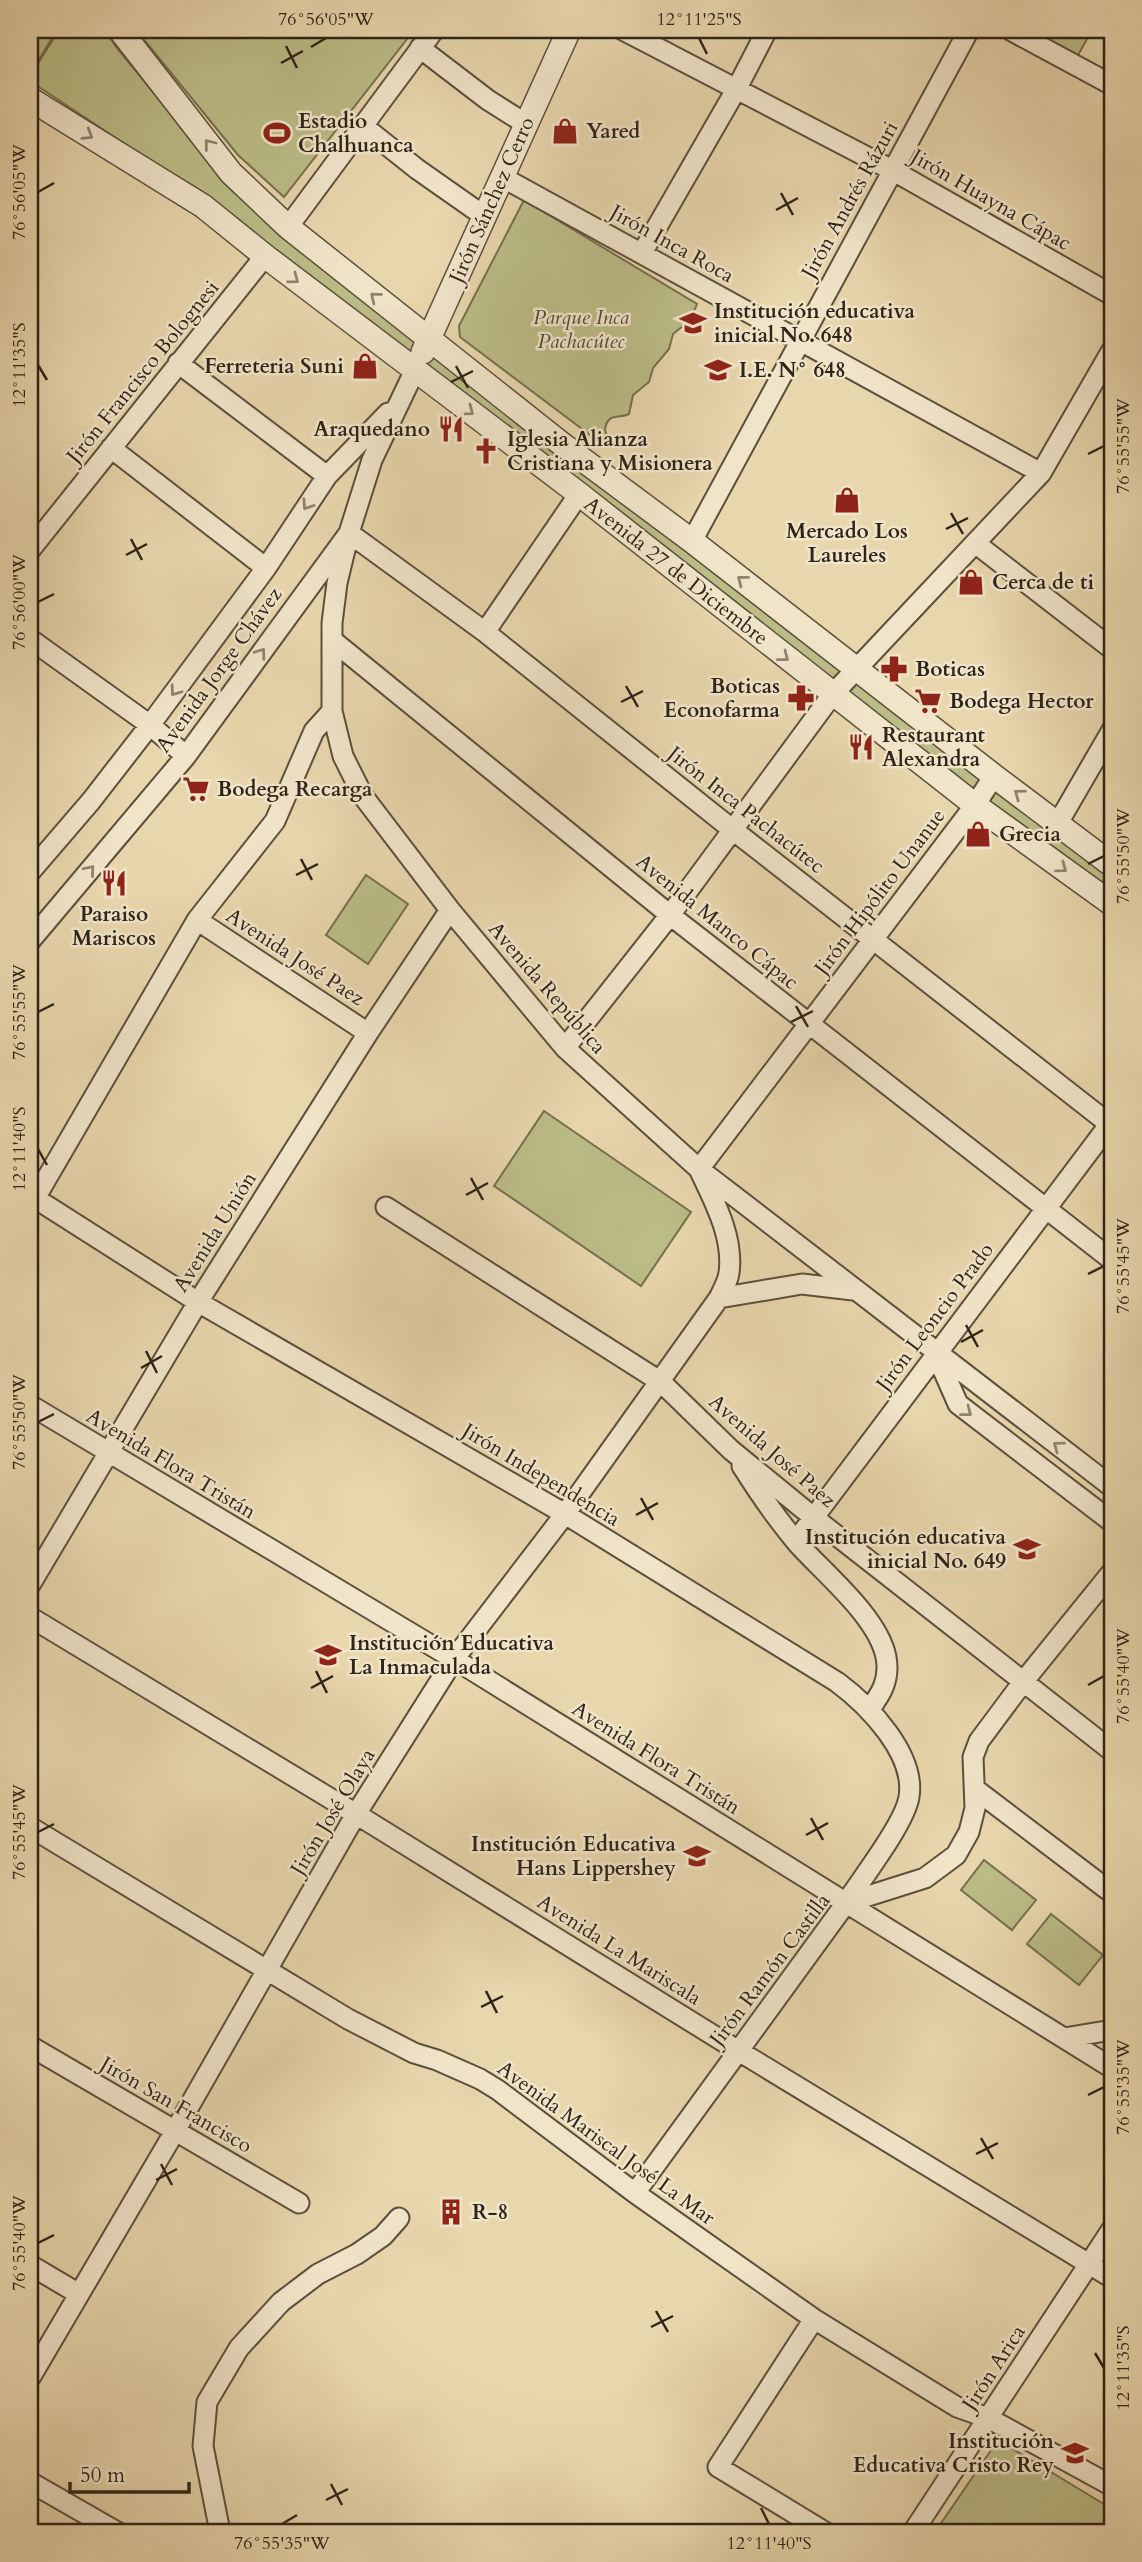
<svg xmlns="http://www.w3.org/2000/svg" width="1142" height="2562" viewBox="0 0 1142 2562" font-family="Cardo,serif">
  <style>
    .green { fill: #bbbc86; stroke: #74704f; stroke-width: 2 }
    .lines { fill: none; stroke-linecap: round; stroke-linejoin: round }
    .minor-casing { stroke: #5c503d; stroke-width: 23 }
    .tertiary-casing { stroke: #5c503d; stroke-width: 26 }
    .minor { stroke: #f0e4c9; stroke-width: 19 }
    .tertiary { stroke: #f0e4c9; stroke-width: 23 }
    .oneway { stroke: #8f8470 }
    .ticks { fill: none; stroke: #2e2418; stroke-width: 2.5 }
    .labels { text-anchor: middle; dominant-baseline: central; stroke-width: 5; stroke-linejoin: round; paint-order: stroke }
    .poi-label { font-size: 21px; font-weight: bold; fill: #2e2418; stroke: #f0e4c9; text-anchor: start }
    .street-label { font-size: 21px; fill: #2e2418; stroke: #f0e4c9 }
    .park-label { font-size: 21px; font-style: italic; fill: #514a34; stroke: #f0e4c9 }
    .neatline { fill: none; stroke: #2e2418; stroke-width: 2.5 }
    .ticks-label { font-size: 18px; text-anchor: middle; fill: #2e2418 }
  </style>
  <rect width="100%" height="100%" fill="#e8d6ac"/>
  <filter id="stains"><feTurbulence type="fractalNoise" baseFrequency=".00286" numOctaves="4"/><feColorMatrix values="0 0 0 0 .2 0 0 0 0 .09 0 0 0 0 .02 0 0 0 .5 -.17"/></filter>
  <radialGradient id="worn" r=".72"><stop offset=".6" stop-color="#630" stop-opacity="0"/><stop offset="1" stop-color="#630" stop-opacity=".3"/></radialGradient>
  <path class="green" d="M30,30H57L30,74Z
    M59,30H105L116,47L222,176L424,340L412,363L200,194L30,81V76Z
    M136,30H414L284,197L238,155Z
    M1029,30H1092L1077,57Z
    M524,200L697,304L695,309L684,318L683,326L673,334L669,349L653,368L649,382L633,395L629,414C619,419 607,412 605,430L609,441L606,447L460,337L459,326Z
    M431,349L847,669L831,687L421,368Z
    M857,677L1112,870V899L841,695Z
    M366,875L408,904L368,964L326,935Z
    M544,1111L691,1212L641,1286L494,1186Z
    M984,1860L1036,1900L1012,1930L961,1890Z
    M1051,1914L1103,1955L1079,1985L1027,1944Z
    M998,2440L1112,2509V2532H935Z"/>
  <g class="lines">
    <g class="minor-casing">
      <path id="minor" d="M623,30L892,170L1112,295
        M1010,30L1112,85
        M420,48L488,100L526,124
        M363,126L417,169L484,216
        M502,177L1041,473
        M288,227L434,30
        M642,253L737,88L767,30
        M178,363L327,476
        M111,448L266,568
        M349,533L337,583L332,623V711L343,756L363,796L450,910L565,1048L699,1169L1112,1487
        M349,533L485,632L733,830L1112,1126
        M692,541L969,30
        M975,543L1112,649
        M30,550L265,256
        M485,632L579,494
        M30,639L150,725L186,756
        M332,640L670,915L1112,1260
        M1058,823L1112,730
        M30,872L91,801L150,725L266,568L327,476L388,413
        M197,920L368,1033
        M30,941L186,756L349,533L372,460L415,370
        M565,1048L670,915L832,695L1041,473L1112,350
        M30,1195L198,1302L565,1514L837,1682C868,1705 916,1754 909,1797C905,1823 862,1878 846,1903
        M30,1207L197,920L275,821L314,731L332,711
        M386,1207L661,1382L731,1450L813,1517L1112,1751
        M719,1298L802,1284L853,1290
        M936,1354L958,1404L1112,1522
        M30,1405L454,1659L1112,2068
        M742,1466C759,1493 777,1519 798,1544C825,1574 878,1617 886,1657C890,1679 882,1693 869,1710
        M796,1541L1112,1121
        M30,1585L198,1302L368,1033L450,910
        M30,1617L356,1814L737,2050L1112,2278
        M975,1789L1112,1893
        M30,1827L348,2019L414,2053L437,2060L480,2079L498,2090L635,2193L814,2319L957,2407L988,2418L1112,2486
        M1064,2038L1112,2030
        M30,2046L299,2203
        M635,2193L846,1903L925,1878L956,1855L969,1832L975,1808L973,1757L979,1741L1023,1682L1112,1572
        M30,2265L79,2294
        M814,2319L718,2467L825,2532
        M30,2378L175,2131L356,1814L454,1659L565,1514L719,1298C723,1290 728,1281 729,1273C734,1237 714,1201 699,1169L975,805L994,776
        M30,2482L117,2532
        M220,2532L203,2446L207,2402L239,2348L281,2302L318,2274L357,2254L383,2236L399,2218
        M913,2532L1112,2229"/>
    </g>
    <g class="tertiary-casing">
      <path id="tertiary" d="M120,30L231,173L288,227L563,445L692,541L994,776L1112,865
        M30,99L203,206L265,256L579,494L975,805L1112,904
        M423,352L569,30"/>
    </g>
    <use href="#minor" class="minor"/>
    <use href="#tertiary" class="tertiary"/>
  </g>
  <defs><path id="oneway-chevron" d="M-2-3.5L2.5 0L-2 3.5" fill="none" stroke-width="1.6" stroke-linecap="round" stroke-linejoin="round" transform="scale(1.75)"/></defs>
  <g class="oneway">
    <use href="#oneway-chevron" transform="translate(88 135) rotate(32)"/>
    <use href="#oneway-chevron" transform="translate(209 144) rotate(-128)"/>
    <use href="#oneway-chevron" transform="translate(294 279) rotate(37)"/>
    <use href="#oneway-chevron" transform="translate(375 297) rotate(-141)"/>
    <use href="#oneway-chevron" transform="translate(469 411) rotate(37)"/>
    <use href="#oneway-chevron" transform="translate(307 505) rotate(124)"/>
    <use href="#oneway-chevron" transform="translate(742 580) rotate(-142)"/>
    <use href="#oneway-chevron" transform="translate(261 653) rotate(-54)"/>
    <use href="#oneway-chevron" transform="translate(784 657) rotate(38)"/>
    <use href="#oneway-chevron" transform="translate(175 691) rotate(126)"/>
    <use href="#oneway-chevron" transform="translate(1019 794) rotate(-144)"/>
    <use href="#oneway-chevron" transform="translate(1062 868) rotate(36)"/>
    <use href="#oneway-chevron" transform="translate(90 870) rotate(-50)"/>
    <use href="#oneway-chevron" transform="translate(967 1412) rotate(38)"/>
    <use href="#oneway-chevron" transform="translate(1058 1446) rotate(-143)"/>
  </g>
  <path class="ticks" d="M699,38L707,54M286,46L297,68M311,47L326,38M281,63L303,51M38,192L54,183M781,193L793,215M776,210L798,198M38,365L47,380M456,366L468,388M451,382L473,371M1088,454L1104,446M951,513L963,534M946,529L968,518M131,539L142,560M126,555L147,544M38,602L54,594M626,686L638,707M621,702L643,691M301,859L312,880M1088,864L1104,856M296,875L318,864M796,1006L808,1027M38,1012L54,1004M791,1022L813,1011M38,1149L47,1165M471,1178L483,1200M466,1195L488,1183M1088,1274L1104,1266M966,1325L978,1347M961,1342L983,1330M146,1351L157,1373M141,1368L162,1356M38,1422L54,1414M641,1498L653,1520M636,1515L658,1503M316,1671L327,1693M1088,1685L1104,1676M311,1688L333,1676M811,1818L823,1840M38,1832L54,1824M806,1835L828,1823M486,1991L497,2013M481,2007L503,1996M1088,2095L1104,2087M981,2138L993,2159M976,2154L998,2143M161,2164L172,2185M156,2180L177,2169M38,2243L54,2235M656,2311L668,2332M651,2327L673,2316M1095,2353L1104,2368M331,2484L342,2505M326,2500L348,2489M761,2508L769,2524M282,2524L297,2515"/>
  <defs>
    <g id="shop-bare" transform="scale(2.1)"><path d="M-5-2.5h2.3a2.7 3.5 0 0 1 5.4 0H5L5.5 6h-11ZM-1.5-2.5h3a1.5 2.3 0 0 0-3 0Z" fill="#8f2418" stroke="#f0e4c9" stroke-width="2.5" paint-order="stroke"/></g>
    <g id="stadium-bare" transform="scale(2.1)"><path d="M0-5a6.5 5 0 1 0 0 10a6.5 5 0 1 0 0-10ZM-3.5-1.8h7v3.6h-7Z" fill="#8f2418" stroke="#f0e4c9" stroke-width="2.5" paint-order="stroke"/></g>
    <g id="school-bare" transform="scale(2.1)"><path d="M0-5L7-2L0 1L-7-2ZM-4 1L0 2.5L4 1V4Q0 6-4 4Z" fill="#8f2418" stroke="#f0e4c9" stroke-width="2.5" paint-order="stroke"/></g>
    <g id="restaurant-bare" transform="scale(2.1)"><path d="M-5-6h1v4h1v-4h1v4h1v-4h1v5L-1.5 .5V6h-2V.5L-5-1ZM5-6V6H3V1.5H1.5Q1.5-4 5-6Z" fill="#8f2418" stroke="#f0e4c9" stroke-width="2.5" paint-order="stroke"/></g>
    <g id="church-bare" transform="scale(2.1)"><path d="M-1.2-6h2.4v3.5h3.3v2.4h-3.3V6h-2.4V-.1h-3.3v-2.4h3.3Z" fill="#8f2418" stroke="#f0e4c9" stroke-width="2.5" paint-order="stroke"/></g>
    <g id="pharmacy-bare" transform="scale(2.1)"><path d="M-2-6h4v4h4v4h-4v4h-4v-4h-4v-4h4Z" fill="#8f2418" stroke="#f0e4c9" stroke-width="2.5" paint-order="stroke"/></g>
    <g id="supermarket-bare" transform="scale(2.1)"><path d="M-6-5.5h2.5l.6 2H6L4.5 2H-2.5L-4.4-4H-6ZM-1.5 3.2a1.3 1.3 0 1 0 .1 0ZM3 3.2a1.3 1.3 0 1 0 .1 0Z" fill="#8f2418" stroke="#f0e4c9" stroke-width="2.5" paint-order="stroke"/></g>
    <g id="building-bare" transform="scale(2.1)"><path d="M-4-6H4V6H1V3H-1V6H-4ZM-2.5-4.3h1.7v1.8h-1.7ZM.8-4.3h1.7v1.8H.8ZM-2.5-1h1.7V.8h-1.7ZM.8-1h1.7V.8H.8Z" fill="#8f2418" stroke="#f0e4c9" stroke-width="2.5" paint-order="stroke"/></g>
  </defs>
  <g fill-rule="evenodd">
    <use href="#shop-bare" x="565" y="131"/>
    <use href="#stadium-bare" x="277" y="133"/>
    <use href="#school-bare" x="693" y="323"/>
    <use href="#shop-bare" x="365" y="366"/>
    <use href="#school-bare" x="718" y="370"/>
    <use href="#restaurant-bare" x="451" y="429"/>
    <use href="#church-bare" x="486" y="451"/>
    <use href="#shop-bare" x="847" y="500"/>
    <use href="#shop-bare" x="971" y="582"/>
    <use href="#pharmacy-bare" x="894" y="669"/>
    <use href="#pharmacy-bare" x="801" y="698"/>
    <use href="#supermarket-bare" x="928" y="701"/>
    <use href="#restaurant-bare" x="861" y="747"/>
    <use href="#supermarket-bare" x="196" y="789"/>
    <use href="#shop-bare" x="978" y="834"/>
    <use href="#restaurant-bare" x="114" y="883"/>
    <use href="#school-bare" x="1027" y="1549"/>
    <use href="#school-bare" x="328" y="1655"/>
    <use href="#school-bare" x="697" y="1856"/>
    <use href="#building-bare" x="451" y="2212"/>
    <use href="#school-bare" x="1075" y="2453"/>
  </g>
  <g class="labels">
    <g class="poi-label">
      <text x="298" y="121">Estadio<tspan x="298" dy="24">Chalhuanca</tspan></text>
      <text x="586" y="131">Yared</text>
      <text x="714" y="311">Institución educativa<tspan x="714" dy="24">inicial No. 648</tspan></text>
      <text x="344" y="366" text-anchor="end">Ferreteria Suni</text>
      <text x="739" y="370">I.E. N° 648</text>
      <text x="430" y="429" text-anchor="end">Araquedano</text>
      <text x="507" y="439">Iglesia Alianza<tspan x="507" dy="24">Cristiana y Misionera</tspan></text>
      <text x="847" y="531" text-anchor="middle">Mercado Los<tspan x="847" dy="24">Laureles</tspan></text>
      <text x="992" y="582">Cerca de ti</text>
      <text x="915" y="669">Boticas</text>
      <text x="780" y="686" text-anchor="end">Boticas<tspan x="780" dy="24">Econofarma</tspan></text>
      <text x="949" y="701">Bodega Hector</text>
      <text x="882" y="735">Restaurant<tspan x="882" dy="24">Alexandra</tspan></text>
      <text x="217" y="789">Bodega Recarga</text>
      <text x="999" y="834">Grecia</text>
      <text x="114" y="914" text-anchor="middle">Paraiso<tspan x="114" dy="24">Mariscos</tspan></text>
      <text x="1006" y="1537" text-anchor="end">Institución educativa<tspan x="1006" dy="24">inicial No. 649</tspan></text>
      <text x="349" y="1643">Institución Educativa<tspan x="349" dy="24">La Inmaculada</tspan></text>
      <text x="676" y="1844" text-anchor="end">Institución Educativa<tspan x="676" dy="24">Hans Lippershey</tspan></text>
      <text x="472" y="2212">R-8</text>
      <text x="1054" y="2441" text-anchor="end">Institución<tspan x="1054" dy="24">Educativa Cristo Rey</tspan></text>
    </g>
    <g class="street-label">
      <text transform="translate(492 200) rotate(-66)">Jirón Sánchez Cerro</text>
      <text transform="translate(850 200) rotate(-61)">Jirón Andrés Rázuri</text>
      <text transform="translate(991 200) rotate(30)">Jirón Huayna Cápac</text>
      <text transform="translate(672 244) rotate(29)">Jirón Inca Roca</text>
      <text transform="translate(143 372) rotate(-51)">Jirón Francisco Bolognesi</text>
      <text transform="translate(676 571) rotate(38)">Avenida 27 de Diciembre</text>
      <text transform="translate(219 670) rotate(-54)">Avenida Jorge Chávez</text>
      <text transform="translate(746 810) rotate(38)">Jirón Inca Pachacútec</text>
      <text transform="translate(880 892) rotate(-53)">Jirón Hipólito Unanue</text>
      <text transform="translate(717 922) rotate(39)">Avenida Manco Cápac</text>
      <text transform="translate(295 957) rotate(33)">Avenida José Paez</text>
      <text transform="translate(547 988) rotate(49)">Avenida República</text>
      <text transform="translate(215 1232) rotate(-58)">Avenida Unión</text>
      <text transform="translate(935 1317) rotate(-53)">Jirón Leoncio Prado</text>
      <text transform="translate(772 1451) rotate(41)">Avenida José Paez</text>
      <text transform="translate(171 1464) rotate(31)">Avenida Flora Tristán</text>
      <text transform="translate(541 1475) rotate(31)">Jirón Independencia</text>
      <text transform="translate(656 1758) rotate(32)">Avenida Flora Tristán</text>
      <text transform="translate(333 1812) rotate(-59)">Jirón José Olaya</text>
      <text transform="translate(619 1950) rotate(32)">Avenida La Mariscala</text>
      <text transform="translate(770 1970) rotate(-53)">Jirón Ramón Castilla</text>
      <text transform="translate(176 2105) rotate(30)">Jirón San Francisco</text>
      <text transform="translate(606 2143) rotate(36)">Avenida Mariscal José La Mar</text>
      <text transform="translate(994 2368) rotate(-57)">Jirón Arica</text>
    </g>
    <g class="park-label">
      <text x="581" y="317">Parque Inca<tspan x="581" dy="24">Pachacútec</tspan></text>
    </g>
  </g>
  <rect width="1142" height="2562" fill="none" stroke="#e8d6ac" stroke-width="77"/>
  <path d="M70 2482v10h119v-10" fill="none" stroke="#2e2418" stroke-width="3.5"/>
  <text x="80" y="2482" font-size="21" fill="#2e2418" stroke="#f0e4c9" stroke-width="5" paint-order="stroke">50 m</text>
  <rect x="38" y="38" width="1066" height="2486" class="neatline"/>
  <g class="ticks-label">
    <text x="326" y="25">76°56'05"W</text>
    <text x="699" y="25">12°11'25"S</text>
    <text transform="translate(19 192) rotate(-90)" y="6">76°56'05"W</text>
    <text transform="translate(19 365) rotate(-90)" y="6">12°11'35"S</text>
    <text transform="translate(1123 446) rotate(-90)" y="6">76°55'55"W</text>
    <text transform="translate(19 602) rotate(-90)" y="6">76°56'00"W</text>
    <text transform="translate(1123 856) rotate(-90)" y="6">76°55'50"W</text>
    <text transform="translate(19 1012) rotate(-90)" y="6">76°55'55"W</text>
    <text transform="translate(19 1149) rotate(-90)" y="6">12°11'40"S</text>
    <text transform="translate(1123 1266) rotate(-90)" y="6">76°55'45"W</text>
    <text transform="translate(19 1422) rotate(-90)" y="6">76°55'50"W</text>
    <text transform="translate(1123 1676) rotate(-90)" y="6">76°55'40"W</text>
    <text transform="translate(19 1832) rotate(-90)" y="6">76°55'45"W</text>
    <text transform="translate(1123 2087) rotate(-90)" y="6">76°55'35"W</text>
    <text transform="translate(19 2243) rotate(-90)" y="6">76°55'40"W</text>
    <text transform="translate(1123 2368) rotate(-90)" y="6">12°11'35"S</text>
    <text x="282" y="2549">76°55'35"W</text>
    <text x="769" y="2549">12°11'40"S</text>
  </g>
  <rect width="100%" height="100%" filter="url(#stains)"/>
  <rect width="100%" height="100%" fill="url(#worn)"/>
</svg>
